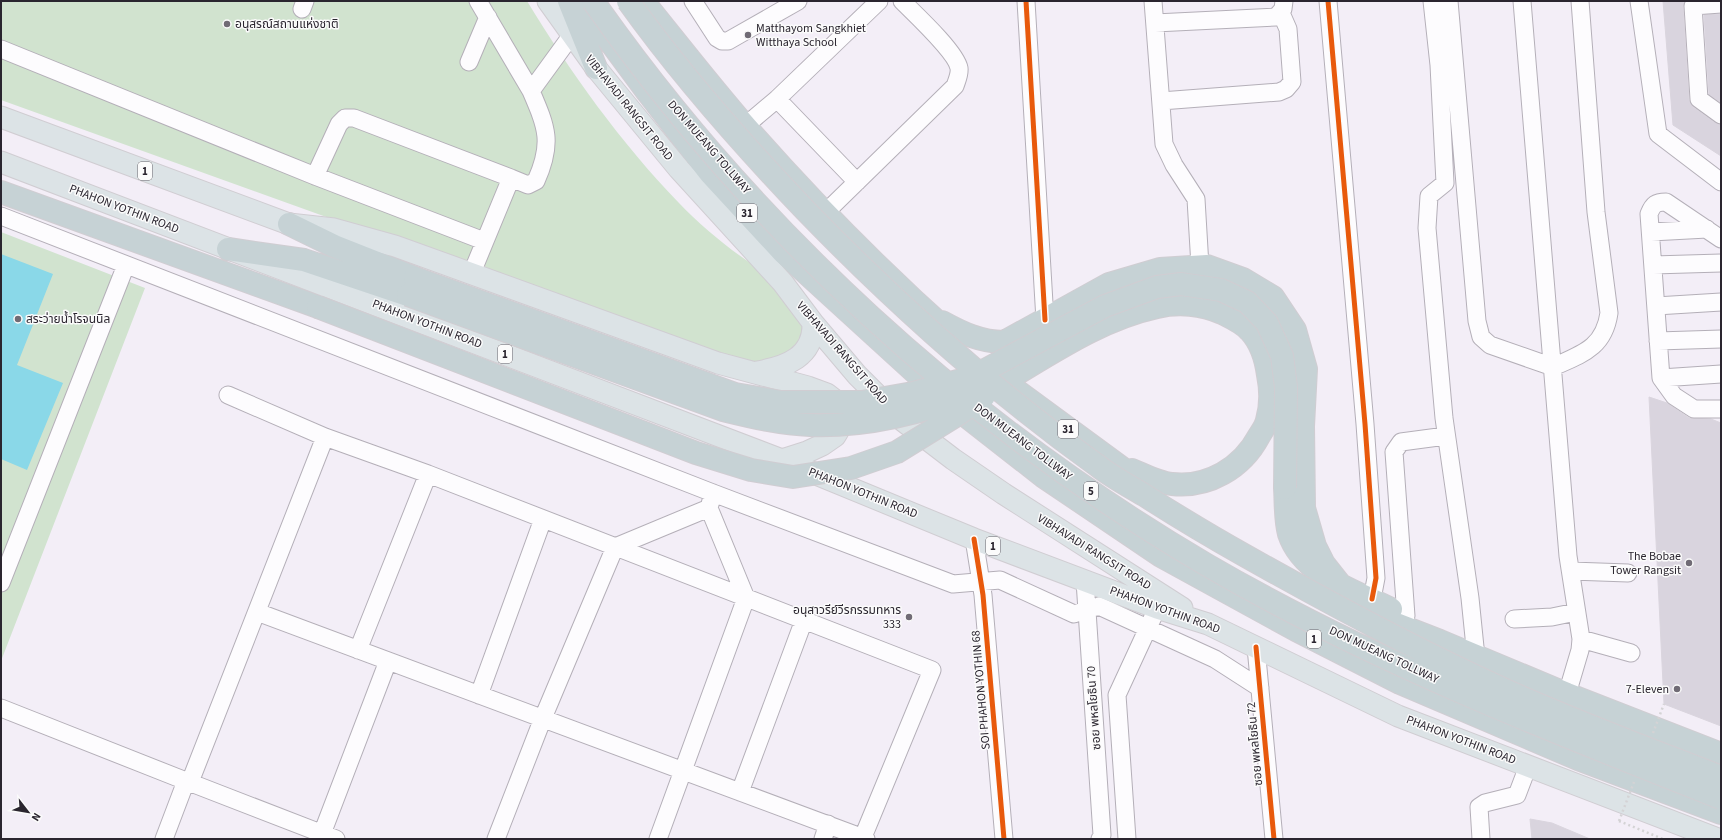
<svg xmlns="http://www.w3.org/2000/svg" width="1722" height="840" viewBox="0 0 1722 840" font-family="'Source Sans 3','Noto Sans Thai',sans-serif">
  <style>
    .green { fill: #d1e3cf }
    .water { fill: #8ad8e8 }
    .building { fill: #d9d4de; stroke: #dad5de }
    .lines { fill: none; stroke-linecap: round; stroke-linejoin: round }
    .minor-casing { stroke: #b4afb8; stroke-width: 19 }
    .major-casing { stroke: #d0cdd2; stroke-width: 23 }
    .highway-casing { stroke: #d0cdd2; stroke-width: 24 }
    .path { stroke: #d4d3d5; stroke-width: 2.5; stroke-dasharray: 2 3; stroke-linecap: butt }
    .minor { stroke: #fdfcfe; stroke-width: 17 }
    .major { stroke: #dce3e6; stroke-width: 21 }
    .highway { stroke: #c6d2d5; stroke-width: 22 }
    .highway-bridge-casing { stroke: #d0cdd2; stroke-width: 24; stroke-linecap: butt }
    .path-bridge { stroke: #d4d3d5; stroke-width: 2.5; stroke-dasharray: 2 3; stroke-linecap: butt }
    .highway-bridge { stroke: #c6d2d5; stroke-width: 22 }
    .cycleway-casing { stroke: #fbfbfb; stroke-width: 8 }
    .cycleway { stroke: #e8590c; stroke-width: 5 }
    .poi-dot { fill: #706b75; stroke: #fbfbfb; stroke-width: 1.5 }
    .labels { text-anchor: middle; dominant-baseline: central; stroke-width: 3; stroke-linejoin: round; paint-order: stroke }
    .shield { fill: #fbfbfb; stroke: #69656c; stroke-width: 1 }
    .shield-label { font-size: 11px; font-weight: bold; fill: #2a252f }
    .poi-label { font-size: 12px; fill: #2a252f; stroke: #fbfbfb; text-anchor: start }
    .street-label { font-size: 12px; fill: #2a252f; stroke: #fbfbfb }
  </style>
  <rect width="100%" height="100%" fill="#f3eef7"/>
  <path class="green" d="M1,1H527C570,72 621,143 679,203C699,224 723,244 746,260C757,268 772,273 782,282C788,288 804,327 809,336L785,365L746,368L1,100Z
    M1,232L145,288L1,661Z"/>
  <path class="water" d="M1,254L53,274L17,365L63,383L27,470L1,459Z"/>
  <path class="building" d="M1663,1H1684L1683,7L1689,100L1693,107L1715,123L1721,125V156L1673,125Z
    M1721,14V103L1709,94L1704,15Z
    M1649,397L1667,403L1689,418L1711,419L1721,423V726L1664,704Z
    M1530,819L1552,823L1590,839H1532Z"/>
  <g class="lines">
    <g class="minor-casing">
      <path id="minor" d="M478,1L531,91
        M693,1L717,38L722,41H728L798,1
        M1026,1L1045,320
        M1153,1L1164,144L1174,165L1196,199L1200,266
        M1328,1L1365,424L1376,578L1372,599
        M1432,1L1439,65L1445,183L1429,196L1427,228L1444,418L1470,598L1476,657
        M1449,1L1477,321L1481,337L1490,345L1553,367C1582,354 1604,348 1609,313L1596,212L1580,1
        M1522,1L1568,556L1581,639L1580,650L1567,694
        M1639,1L1658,134L1721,182
        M1721,4L1693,6L1699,99L1721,115
        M302,9L305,1
        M1155,23L1276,17L1283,9L1284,1
        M1,49L315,176L484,241
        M469,62L488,17
        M777,99L857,182
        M1161,101L1279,92L1286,89L1292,82L1288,29L1281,13
        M745,126L777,99L879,1
        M315,176L339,124L345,118H354L511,178
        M825,213L955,86C957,80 960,74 959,68C956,52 915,14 902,1
        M1,216L713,493L953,584L1000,580L1074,614L1099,606L1215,659L1260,688
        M1651,232L1707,229
        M1721,239L1666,202C1656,202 1653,204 1649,214L1661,378L1674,396L1694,409H1721
        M1653,265L1721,263
        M471,275L511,178L528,185L536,181C553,143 547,128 531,91L571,36
        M1656,306L1721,302
        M1658,341L1721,339
        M1661,378L1721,374
        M228,395L325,437L428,474L932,670L863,837
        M974,539L983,595L1004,839
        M1571,571L1628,573
        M1085,581L1102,835L1100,839
        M1,583L126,265
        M257,612L866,839
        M1406,616L1394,452L1401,442L1446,436
        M1514,619L1552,617L1576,612
        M1581,639L1631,653
        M1256,647L1274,839
        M358,650L428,474
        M479,695L543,519
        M1,708L186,781L164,839
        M186,781L336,839
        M190,782L325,437
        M740,792L804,620
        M320,839L388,661
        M496,839L543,718L615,547L709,508L713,493
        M658,839L746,598L709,508
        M823,839L828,824
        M1127,839L1117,695L1153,617
        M1481,839L1479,807L1485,803L1517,795L1528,766"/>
    </g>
    <g class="major-casing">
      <path id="major" d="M548,1L596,68L679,169L783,283L813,323L857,375L902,420L953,459L1004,494L1182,608
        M1,117L289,224L334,229L395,246L718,363L808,387L827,394L840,404L844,413L841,426L835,436L822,445L807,452L782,460
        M1,162L782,460L974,539L1157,608L1208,624L1398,716L1718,839
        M757,372C786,367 814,357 813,323"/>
    </g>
    <g class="highway-casing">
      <path id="highway" d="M569,1L596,68
        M580,1L648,93L710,173L783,252L943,398L1044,477L1161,556L1296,630L1400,683L1578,759L1721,813
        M643,1C677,43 711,87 746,127C811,201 880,271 953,336
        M1,192L318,307
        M289,224L334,246L415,278
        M228,249L304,260L408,295
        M942,322C962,333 981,342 1004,342L1109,284L1160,269L1207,266L1243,279L1273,297L1295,330L1306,369L1303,426L1304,508L1315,546L1324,564L1339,583
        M1001,379L1145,485
        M1008,379C1055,351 1102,319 1157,307C1178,302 1202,304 1222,313C1232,318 1243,323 1250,331C1261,343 1266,360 1268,375C1271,390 1271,406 1267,420C1266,426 1262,431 1259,436C1242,468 1208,488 1172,484C1159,483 1144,475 1132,470
        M1285,488C1286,503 1285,519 1289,534C1303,576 1356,591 1391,609
        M1360,610L1440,641L1567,694L1721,754"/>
    </g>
    <path class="path" d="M1619,821L1663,839"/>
    <use href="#minor" class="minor"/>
    <use href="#major" class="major"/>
    <use href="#highway" class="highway"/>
    <g class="highway-bridge-casing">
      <path id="highway-bridge" d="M593,1C754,230 966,424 1207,565C1370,660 1546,729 1721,798
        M628,1C681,75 742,144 805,210C895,303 992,390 1098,466C1112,477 1129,486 1144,495C1177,516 1210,536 1244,555C1329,603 1416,650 1505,690C1576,722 1649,749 1721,777
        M415,278L735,394L781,402H862L913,393L972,377L1105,306L1157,287L1181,284L1221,290L1247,302L1267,323L1282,356L1286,387L1285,488
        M408,295L723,410C752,417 780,424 810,425C866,427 922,413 973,393
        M318,307L696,453L751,470L793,477L851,468L897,452L957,415L984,396"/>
    </g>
    <path class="path-bridge" d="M1653,733L1664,704
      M1619,821L1634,782"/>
    <use href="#highway-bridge" class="highway-bridge"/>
    <g class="cycleway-casing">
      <path id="cycleway" d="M1026,1L1045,320
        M1328,1L1365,424L1376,578L1372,599
        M974,539L983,595L1004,839
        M1256,647L1274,839"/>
    </g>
    <use href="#cycleway" class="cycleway"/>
  </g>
  <g class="poi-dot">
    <circle cx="227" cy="24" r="4"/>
    <circle cx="748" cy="35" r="4"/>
    <circle cx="18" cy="319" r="4"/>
    <circle cx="1689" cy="563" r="4"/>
    <circle cx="909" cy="617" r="4"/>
    <circle cx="1677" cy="689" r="4"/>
  </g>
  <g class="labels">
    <g class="shield">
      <rect x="138" y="162" width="14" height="18" rx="3"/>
      <rect x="737" y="204" width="20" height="18" rx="3"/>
      <rect x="498" y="345" width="14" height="18" rx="3"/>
      <rect x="1058" y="420" width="20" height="18" rx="3"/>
      <rect x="1084" y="482" width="14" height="18" rx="3"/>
      <rect x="986" y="537" width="14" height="18" rx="3"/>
      <rect x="1307" y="630" width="14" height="18" rx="3"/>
    </g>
    <g class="shield-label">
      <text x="145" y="171">1</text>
      <text x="747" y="213">31</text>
      <text x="505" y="354">1</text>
      <text x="1068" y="429">31</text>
      <text x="1091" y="491">5</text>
      <text x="993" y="546">1</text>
      <text x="1314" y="639">1</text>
    </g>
    <g class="poi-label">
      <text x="235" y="24">อนุสรณ์สถานแห่งชาติ</text>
      <text x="756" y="28">Matthayom Sangkhiet<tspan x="756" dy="14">Witthaya School</tspan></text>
      <text x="26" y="319">สระว่ายน้ำโรจนนิล</text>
      <text x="1681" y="556" text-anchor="end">The Bobae<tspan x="1681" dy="14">Tower Rangsit</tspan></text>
      <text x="901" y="610" text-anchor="end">อนุสาวรีย์วีรกรรมทหาร<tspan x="901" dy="14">333</tspan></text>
      <text x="1669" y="689" text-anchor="end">7-Eleven</text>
    </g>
    <g class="street-label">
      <text transform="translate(629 108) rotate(51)">VIBHAVADI RANGSIT ROAD</text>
      <text transform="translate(709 147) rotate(49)">DON MUEANG TOLLWAY</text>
      <text transform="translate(124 209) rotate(21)">PHAHON YOTHIN ROAD</text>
      <text transform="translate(427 324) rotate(21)">PHAHON YOTHIN ROAD</text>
      <text transform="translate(842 353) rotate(49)">VIBHAVADI RANGSIT ROAD</text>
      <text transform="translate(1023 442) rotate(37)">DON MUEANG TOLLWAY</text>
      <text transform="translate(863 493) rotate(22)">PHAHON YOTHIN ROAD</text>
      <text transform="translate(1094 552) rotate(32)">VIBHAVADI RANGSIT ROAD</text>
      <text transform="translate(1165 610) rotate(20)">PHAHON YOTHIN ROAD</text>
      <text transform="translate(1384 655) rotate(25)">DON MUEANG TOLLWAY</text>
      <text transform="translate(981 690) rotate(-95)">SOI PHAHON YOTHIN 68</text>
      <text transform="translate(1094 708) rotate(-94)">ซอย พหลโยธิน 70</text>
      <text transform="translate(1461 740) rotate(21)">PHAHON YOTHIN ROAD</text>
      <text transform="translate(1255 744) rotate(-95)">ซอย พหลโยธิน 72</text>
    </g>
  </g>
  <rect width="1722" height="840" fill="none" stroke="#2a252f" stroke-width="4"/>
  <g transform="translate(28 812) rotate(121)" stroke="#fbfbfb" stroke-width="3" paint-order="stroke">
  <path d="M0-3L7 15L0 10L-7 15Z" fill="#2a252f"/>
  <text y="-6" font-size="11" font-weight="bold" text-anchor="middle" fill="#2a252f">N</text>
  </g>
</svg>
